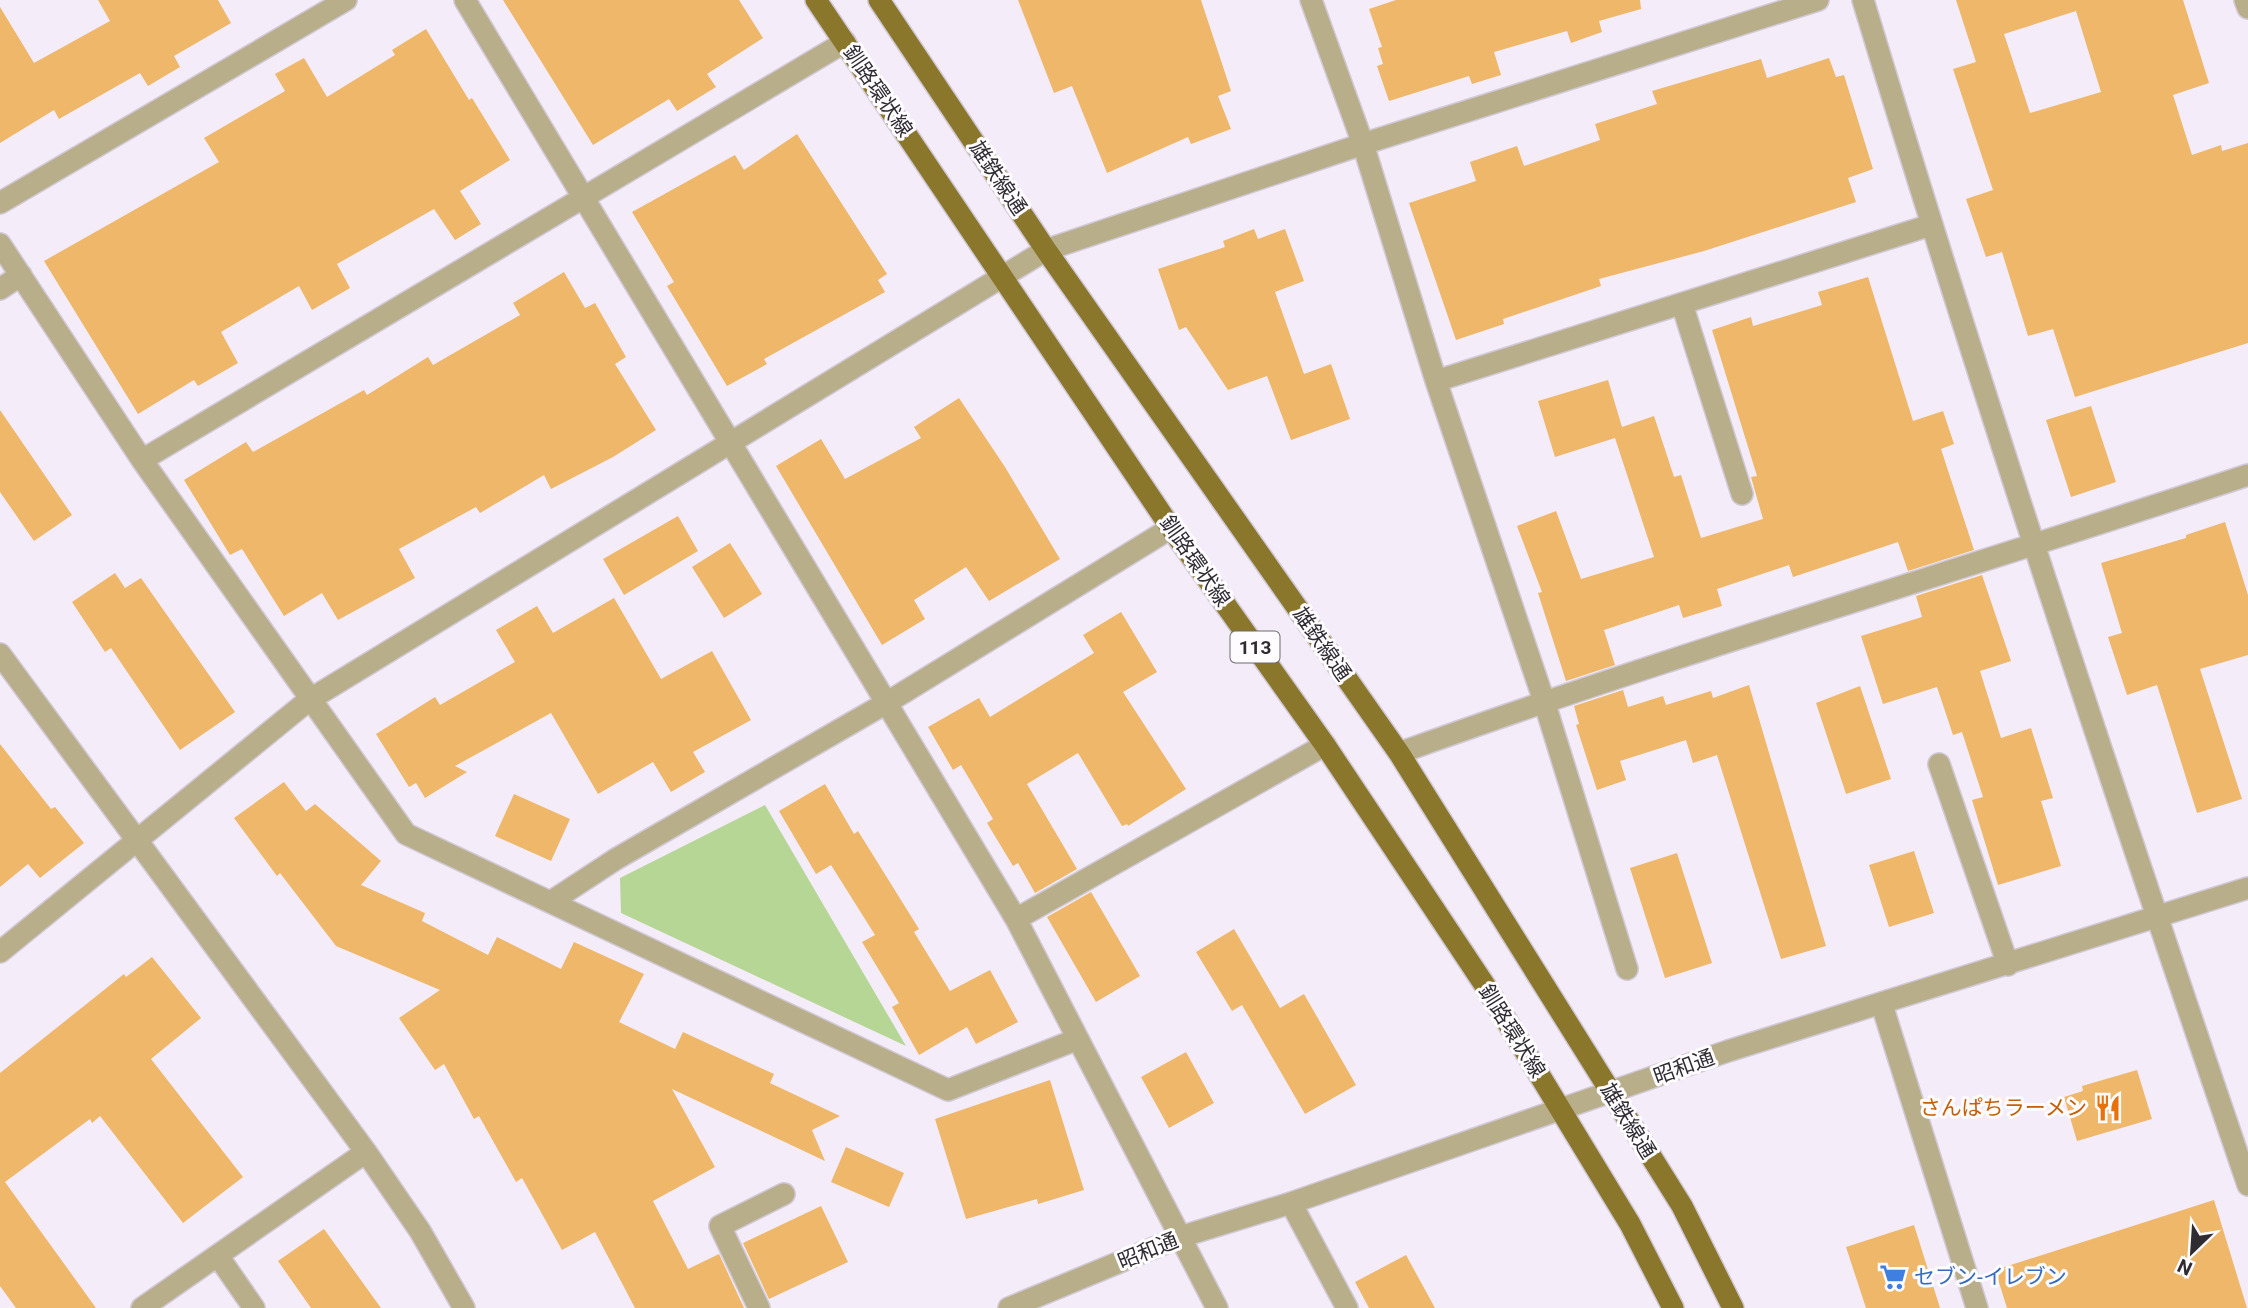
<svg xmlns="http://www.w3.org/2000/svg" width="2248" height="1308" viewBox="0 0 2248 1308" font-family="Roboto,'Noto Sans JP',sans-serif">
  <style>
    .green { fill: #b6d696 }
    .building { fill: #eeb76a; fill-rule: evenodd }
    .lines { fill: none; stroke-linecap: round; stroke-linejoin: round }
    .minor-casing { stroke: #d1c9d6; stroke-width: 24 }
    .major-casing { stroke: #d1c9d6; stroke-width: 24 }
    .minor { stroke: #b8af8a; stroke-width: 21 }
    .major { stroke: #8a772c; stroke-width: 21 }
    .labels { text-anchor: middle; dominant-baseline: central; stroke-width: 6; stroke-linejoin: round; paint-order: stroke }
    .shield { fill: #fefcff; stroke: #6d6a6f; stroke-width: 2 }
    .shield-label { font-size: 19px; font-weight: bold; fill: #2f2c31 }
    .street-label { font-size: 21px; fill: #2f2c31; stroke: #fefcff }
    .food-label { font-size: 21px; fill: #c56008; stroke: #fefcff; text-anchor: end }
    .shop-label { font-size: 21px; fill: #366cbe; stroke: #fefcff; text-anchor: start }
  </style>
  <rect width="100%" height="100%" fill="#f5ecfa"/>
  <path class="green" d="M765,805L906,1046L621,913L620,878Z"/>
  <path class="building" d="M98,0H218L231,23L174,56L180,67L148,86L140,73L59,119L54,110L0,143V7L34,63L110,21Z
    M503,0H739L763,38L707,74L716,87L677,111L669,99L593,145Z
    M1018,0H1201L1231,91L1218,96L1231,129L1191,144L1188,137L1107,173L1072,86L1054,93Z
    M1396,0H1640L1641,9L1599,21L1602,32L1571,43L1567,31L1494,52L1501,75L1472,84L1469,76L1389,101L1377,66L1383,64L1378,48L1382,47L1369,9Z
    M1956,0H2183L2209,83L2173,95L2192,155L2221,145L2222,151L2248,143V343L2075,397L2053,329L2028,336L2002,252L1986,257L1966,199L1993,190L1953,69L1976,62ZM2076,11L2101,92L2030,113L2004,34Z
    M426,29L469,100L472,98L510,160L460,191L481,224L455,240L434,209L337,264L350,288L312,310L299,286L221,332L238,363L198,386L194,380L138,414L44,261L219,162L204,138L285,91L275,74L304,58L327,97L395,55L392,50Z
    M1829,58L1836,77L1844,75L1873,169L1848,178L1856,202L1704,251L1599,279L1601,286L1503,319L1504,324L1456,340L1409,203L1476,181L1470,162L1517,146L1524,166L1600,140L1595,124L1657,104L1652,91L1761,59L1767,78Z
    M797,134L887,274L878,280L885,292L764,359L767,364L727,386L667,286L674,282L632,212L735,155L744,170Z
    M1254,229L1258,239L1285,229L1304,281L1275,292L1304,374L1331,364L1350,419L1291,440L1267,376L1228,390L1186,327L1179,330L1158,269L1225,247L1223,241Z
    M564,272L585,308L595,303L626,357L615,364L656,430L613,457L551,489L544,475L480,513L476,507L399,549L415,578L338,620L322,593L284,616L242,549L230,555L184,480L246,442L253,452L364,390L367,395L428,357L433,365L520,315L513,303Z
    M1868,277L1913,421L1943,411L1954,444L1941,449L1974,550L1908,571L1898,542L1793,577L1789,565L1717,589L1722,606L1683,618L1679,605L1604,630L1615,665L1566,681L1538,593L1542,592L1517,526L1556,511L1581,579L1654,557L1615,438L1555,457L1538,401L1608,380L1622,427L1654,416L1674,477L1681,475L1701,538L1763,519L1751,477L1757,476L1712,330L1751,317L1753,326L1822,305L1818,292Z
    M959,398L1005,467L1060,559L989,601L966,567L914,600L925,619L882,645L776,466L821,439L845,479L921,438L914,427Z
    M2091,406L2116,482L2071,497L2046,420Z
    M0,410L72,515L34,541L0,492Z
    M678,516L698,551L624,595L603,559Z
    M2225,522L2248,595V655L2200,669L2242,799L2197,813L2157,685L2127,695L2108,637L2122,633L2101,563L2186,538V535Z
    M730,543L762,594L724,618L692,567Z
    M115,573L125,588L141,578L235,712L180,750L111,648L105,652L72,602Z
    M1982,575L2011,661L1980,671L2001,738L2031,728L2053,798L2041,801L2061,866L1998,885L1972,800L1983,797L1962,732L1953,735L1937,687L1883,704L1861,636L1922,617L1916,596Z
    M614,598L661,679L712,651L751,720L693,752L705,772L671,792L653,762L598,794L551,713L455,766L467,772L425,798L416,783L409,787L376,734L435,697L440,705L515,662L496,630L537,606L553,633Z
    M1121,612L1157,672L1123,692L1186,789L1128,826L1127,824L1122,826L1078,753L1027,784L1077,869L1035,893L1018,863L1013,866L987,823L993,819L961,765L953,770L928,727L979,698L990,717L1094,653L1083,635Z
    M1749,685L1826,946L1781,959L1717,755L1693,763L1686,740L1620,761L1626,780L1597,790L1576,725L1579,724L1574,706L1623,690L1628,707L1663,696L1666,705L1711,691L1713,698Z
    M1860,686L1891,779L1846,794L1816,703Z
    M0,744L51,809L55,807L84,843L40,878L28,864L0,887Z
    M284,782L306,811L315,804L381,861L361,885L425,913L422,921L488,955L497,937L561,969L574,942L644,974L619,1022L675,1049L683,1032L774,1074L770,1083L840,1116L812,1130L825,1161L672,1089L715,1167L653,1201L688,1269L719,1254L744,1308H635L595,1232L562,1250L522,1178L516,1182L479,1116L474,1119L444,1064L435,1070L399,1018L440,990L336,946L280,873L277,876L234,818Z
    M825,784L854,834L858,831L919,929L914,932L950,991L990,970L1018,1022L976,1044L967,1027L919,1055L892,1007L899,1003L862,942L875,935L831,865L816,874L779,811Z
    M514,794L570,819L551,861L495,836Z
    M1914,851L1934,913L1889,927L1869,865Z
    M1677,853L1712,963L1665,978L1630,868Z
    M1091,892L1140,976L1096,1002L1047,917Z
    M1234,929L1280,1008L1304,994L1356,1085L1305,1114L1242,1005L1232,1011L1196,952Z
    M152,957L201,1018L151,1059L243,1177L183,1223L100,1116L92,1123L90,1119L5,1182L96,1308H16L0,1286V1073L124,974L126,977Z
    M1186,1052L1214,1103L1169,1128L1141,1077Z
    M2137,1070L2152,1119L2077,1141L2064,1097L2083,1091L2082,1086Z
    M1050,1080L1084,1190L1038,1204L1037,1199L966,1219L935,1119Z
    M846,1147L904,1173L889,1207L831,1182Z
    M2214,1200L2247,1308H2007L1995,1270Z
    M821,1206L848,1262L769,1299L743,1243Z
    M1914,1225L1940,1308H1866L1846,1247Z
    M324,1229L381,1308H311L278,1261Z
    M1406,1255L1435,1308H1369L1355,1282Z"/>
  <g class="lines">
    <g class="minor-casing">
      <path id="minor" d="M465,0L1016,919L1217,1308
        M1311,0L1363,144L1436,381L1544,701L1627,969
        M1863,0C1983,398 2114,792 2248,1185
        M2245,0L2248,8
        M0,203L346,0
        M0,244L142,460L406,834L948,1090L1078,1039
        M0,289L21,275
        M1682,304L1742,494
        M1436,381L1931,225
        M142,460L845,42
        M0,654L366,1152L420,1231L464,1308
        M1399,753C1679,652 1966,569 2248,475
        M1939,764L2008,965
        M552,901L616,859L888,702L1171,528
        M1016,919L1325,745
        M0,952L309,700L1046,250L1363,144L1818,0
        M1882,1005L1977,1308
        M1291,1203L1347,1308
        M218,1256L254,1308
        M142,1308L366,1152
        M759,1308L720,1226L784,1194
        M1009,1308L1180,1237L1291,1203L1728,1051L2248,888"/>
    </g>
    <g class="major-casing">
      <path id="major" d="M816,0L1171,528L1325,745L1486,987L1630,1224L1673,1308
        M879,0L1046,250L1399,753L1682,1206L1733,1308"/>
    </g>
    <use href="#minor" class="minor"/>
    <use href="#major" class="major"/>
  </g>
  <defs>
    <g id="restaurant-bare" transform="scale(2.1)"><path d="M-5-6h1v4h1v-4h1v4h1v-4h1v5L-1.5 .5V6h-2V.5L-5-1ZM5-6V6H3V1.5H1.5Q1.5-4 5-6Z" fill="#e8710a" stroke="#fefcff" stroke-width="2.5" paint-order="stroke"/></g>
    <g id="supermarket-bare" transform="scale(2.1)"><path d="M-6-5.5h2.5l.6 2H6L4.5 2H-2.5L-4.4-4H-6ZM-1.5 3.2a1.3 1.3 0 1 0 .1 0ZM3 3.2a1.3 1.3 0 1 0 .1 0Z" fill="#3f7fe0" stroke="#fefcff" stroke-width="2.5" paint-order="stroke"/></g>
  </defs>
  <g fill-rule="evenodd">
    <use href="#restaurant-bare" x="2108" y="1108"/>
    <use href="#supermarket-bare" x="1893" y="1277"/>
  </g>
  <g class="labels">
    <rect class="shield" x="1230.5" y="631.5" width="49" height="31" rx="5"/>
    <g class="shield-label">
      <text x="1255" y="647">113</text>
    </g>
    <g class="street-label">
      <text transform="translate(878 91) rotate(56)">釧路環状線</text>
      <text transform="translate(998 178) rotate(56)">雄鉄線通</text>
      <text transform="translate(1195 561) rotate(55)">釧路環状線</text>
      <text transform="translate(1322 644) rotate(55)">雄鉄線通</text>
      <text transform="translate(1512 1031) rotate(58)">釧路環状線</text>
      <text transform="translate(1684 1067) rotate(-20)">昭和通</text>
      <text transform="translate(1628 1121) rotate(58)">雄鉄線通</text>
      <text transform="translate(1148 1251) rotate(-22)">昭和通</text>
    </g>
    <g class="food-label">
      <text x="2087" y="1108">さんぱちラーメン</text>
    </g>
    <g class="shop-label">
      <text x="1914" y="1277">セブン-イレブン</text>
    </g>
  </g>
  <g transform="translate(2192 1252) rotate(205)" stroke="#fefcff" stroke-width="5" paint-order="stroke">
  <path d="M0-5L12 26L0 18L-12 26Z" fill="#2f2c31"/>
  <text y="-10" font-size="19" font-weight="bold" text-anchor="middle" fill="#2f2c31">N</text>
  </g>
</svg>
